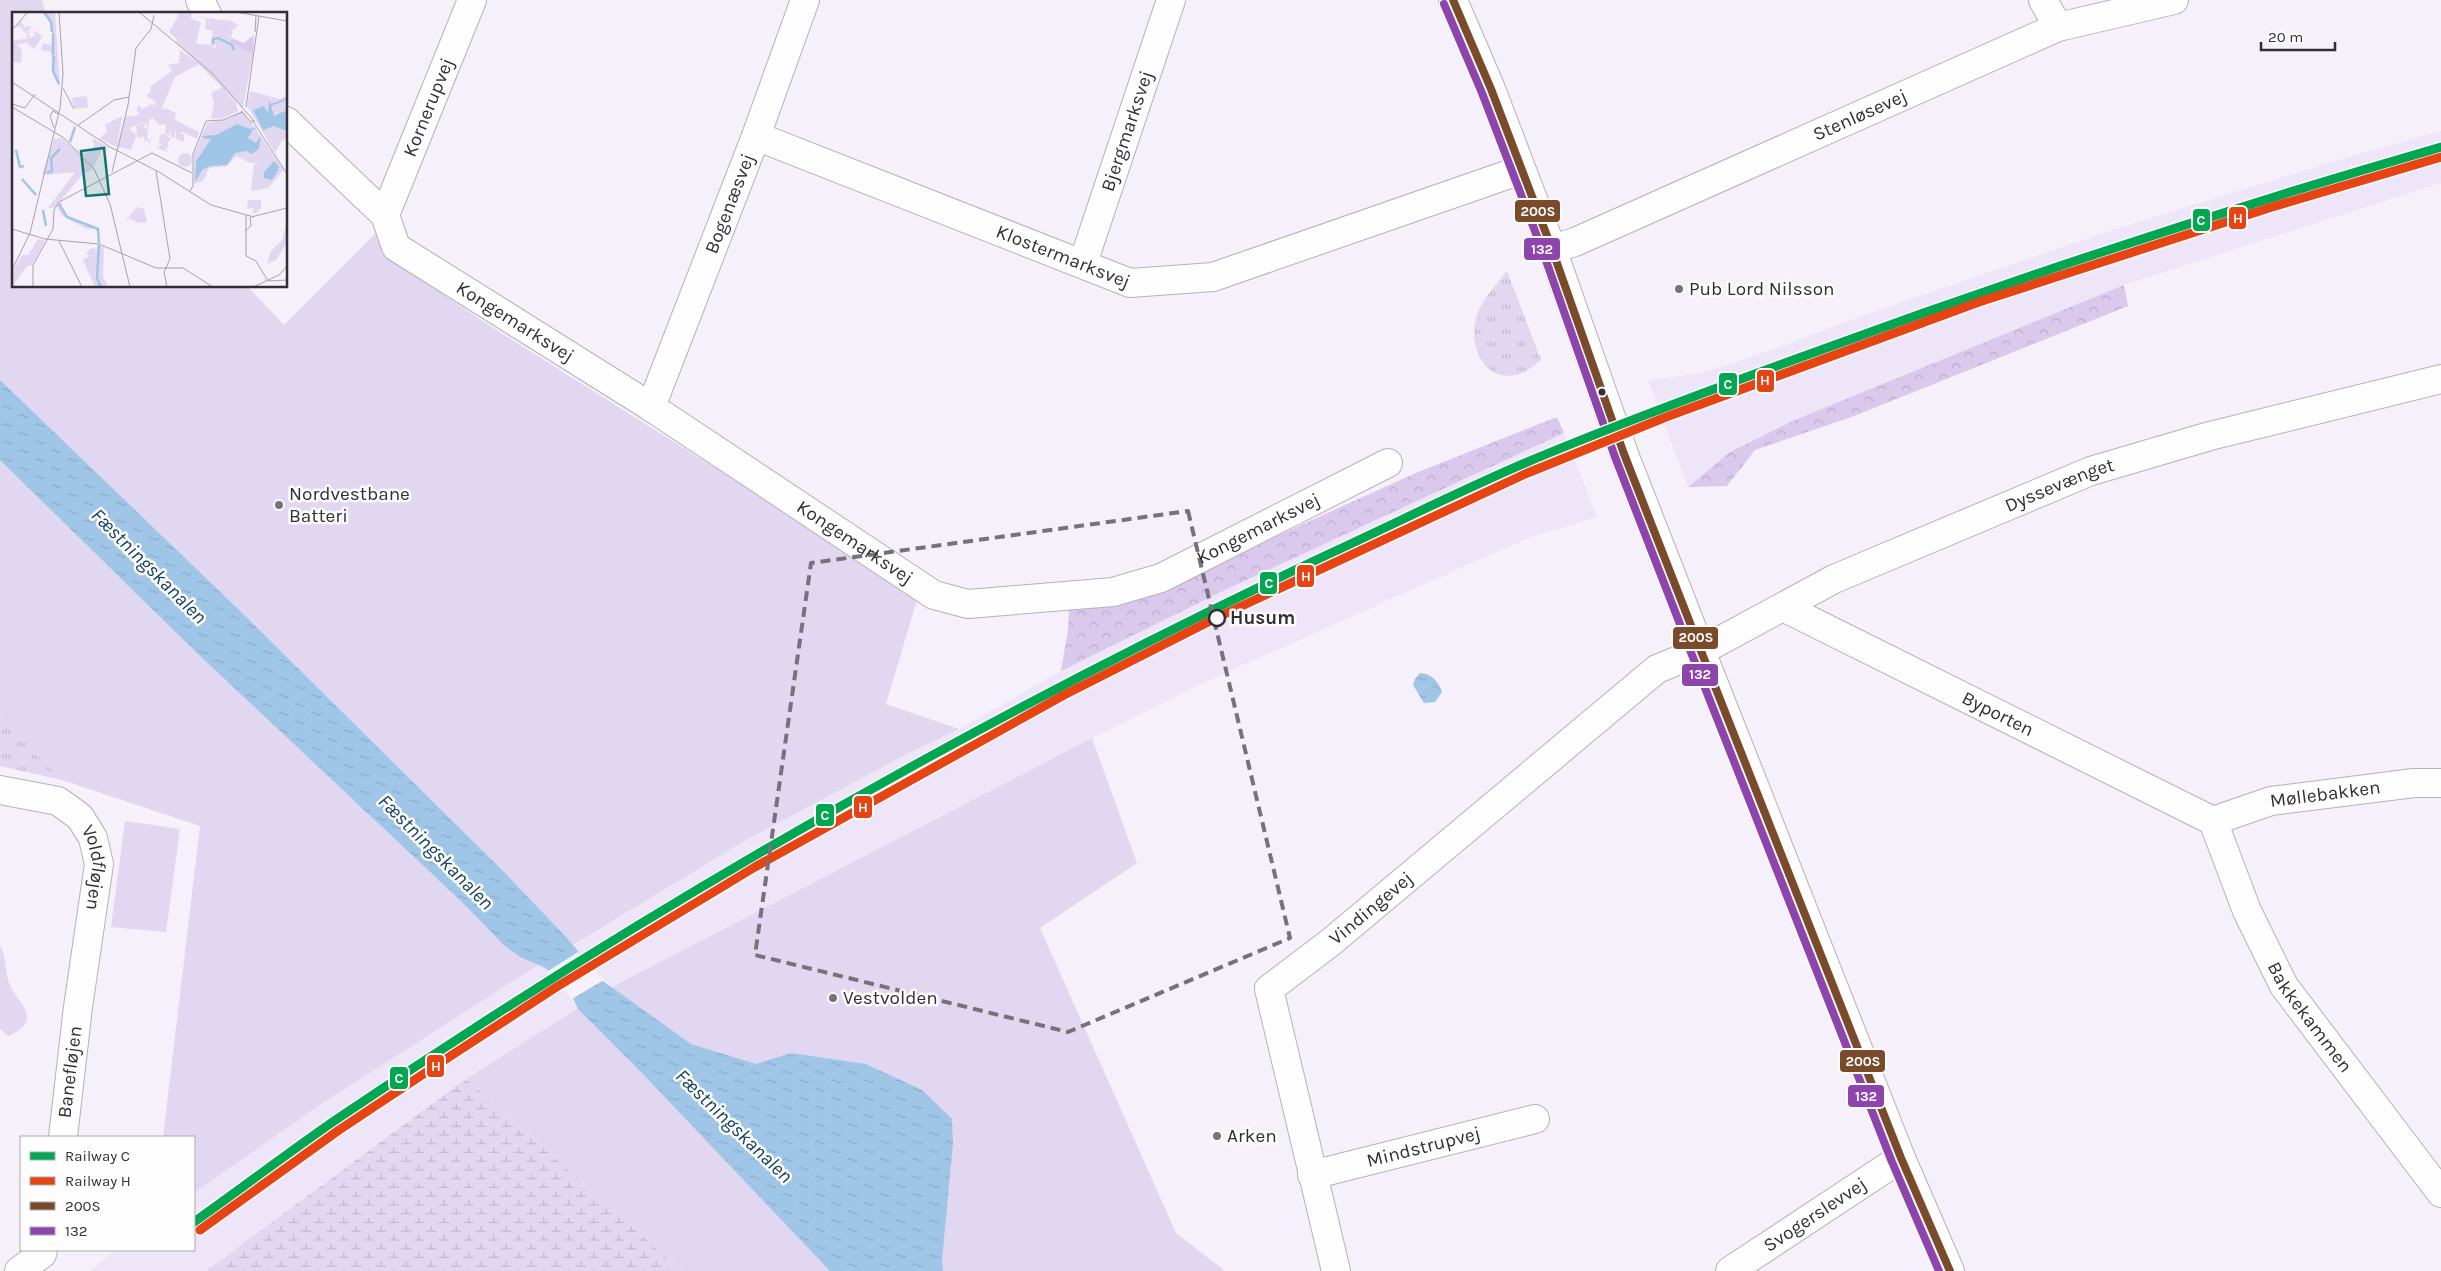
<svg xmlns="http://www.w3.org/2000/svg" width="2441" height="1271" viewBox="0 0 2441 1271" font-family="Karla,sans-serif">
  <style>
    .built { fill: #eee6f8 }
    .grass { fill: url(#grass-tufts) }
    .forest { fill: url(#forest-crowns) }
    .wetland { fill: url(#wetland-marsh) }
    .green { fill: #e2d7f0 }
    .water { fill: url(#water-ripples) }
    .pier { fill: #f5f0fa }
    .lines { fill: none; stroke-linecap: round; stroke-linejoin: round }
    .minor-casing { stroke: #b5b1b9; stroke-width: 30 }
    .minor { stroke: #fefdfe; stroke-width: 28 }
    .bus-1-casing { stroke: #fdfdfd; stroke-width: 11 }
    .bus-2-casing { stroke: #fdfdfd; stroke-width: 11 }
    .bus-1 { stroke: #7a4b2a; stroke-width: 8 }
    .bus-2 { stroke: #8e44ad; stroke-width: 8 }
    .rail-1-casing { stroke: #fdfdfd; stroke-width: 12 }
    .rail-2-casing { stroke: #fdfdfd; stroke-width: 12 }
    .rail-1 { stroke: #00a651; stroke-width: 9 }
    .rail-2 { stroke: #e64415; stroke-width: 9 }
    .marked { fill: none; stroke: #76727a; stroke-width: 4; stroke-dasharray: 10 6; stroke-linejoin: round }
    .poi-dot { fill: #76727a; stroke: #fdfdfd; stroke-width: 2 }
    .bus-dot { fill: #312e35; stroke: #fdfdfd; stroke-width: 2 }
    .stop-dot { fill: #fdfdfd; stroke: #312e35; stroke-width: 2.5 }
    .labels { text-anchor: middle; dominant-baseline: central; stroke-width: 5; stroke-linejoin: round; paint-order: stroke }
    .street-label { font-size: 19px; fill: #312e35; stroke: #fdfdfd }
    .poi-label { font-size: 19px; fill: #312e35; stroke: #fdfdfd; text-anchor: start }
    .stop-label { font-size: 19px; font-weight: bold; fill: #312e35; stroke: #fdfdfd; text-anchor: start }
    .water-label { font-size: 20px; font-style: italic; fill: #133e5c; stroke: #fdfdfd }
    .inset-river { fill: none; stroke: #a0c6e7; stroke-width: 2.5 }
    .inset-road { fill: none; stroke: #a7a2ab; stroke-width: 1 }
    .view { fill: #0f766e; fill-opacity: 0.15; stroke: #0f766e; stroke-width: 2.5 }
    .inset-edge { fill: none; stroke: #312e35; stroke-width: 2.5 }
    .line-badge { stroke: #fdfdfd; stroke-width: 2 }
    .badge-label { font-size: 14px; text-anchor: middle; font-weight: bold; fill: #fff }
  </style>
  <defs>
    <pattern id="grass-tufts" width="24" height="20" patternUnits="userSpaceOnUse" patternTransform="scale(1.25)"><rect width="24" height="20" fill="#e2d7f0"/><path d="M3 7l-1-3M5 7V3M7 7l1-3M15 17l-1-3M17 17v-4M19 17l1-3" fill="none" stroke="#c2b9ce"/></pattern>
    <pattern id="forest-crowns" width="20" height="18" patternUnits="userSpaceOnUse" patternTransform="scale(1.25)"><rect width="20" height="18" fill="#dac8ed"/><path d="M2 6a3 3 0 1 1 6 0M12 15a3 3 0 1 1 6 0" fill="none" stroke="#bcaccc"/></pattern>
    <pattern id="wetland-marsh" width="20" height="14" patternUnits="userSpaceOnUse" patternTransform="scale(1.25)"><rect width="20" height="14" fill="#e2d7f0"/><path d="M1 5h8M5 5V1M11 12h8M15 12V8" fill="none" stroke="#c2b9ce"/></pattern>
    <pattern id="water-ripples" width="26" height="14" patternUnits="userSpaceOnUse" patternTransform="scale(1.25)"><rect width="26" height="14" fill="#a0c6e7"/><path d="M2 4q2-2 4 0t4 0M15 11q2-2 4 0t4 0" fill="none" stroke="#8aaac7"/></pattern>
  </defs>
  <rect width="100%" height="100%" fill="#f5f0fa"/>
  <path class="built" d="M2441,131V183L2124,285L1797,419L1730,452L1688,487L1648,380L1701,373L1769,351L1864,315L2106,232L2355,155Z
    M1564,433L1597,517L1528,538L1207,681L1092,738L612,987L572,947L741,843L903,756L959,729L1061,671L1225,590Z
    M538,965L548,971L572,999L578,1009L466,1079L206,1271H89L116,1250H194V1193L320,1105Z"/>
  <path class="grass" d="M1507,271L1541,360C1535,364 1528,371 1522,373C1483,387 1466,342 1478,312C1485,296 1497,284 1507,271Z
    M0,717L62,780L0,766Z"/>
  <path class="forest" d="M2124,285L2128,306L1854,416L1755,450L1727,486L1688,487L1730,452L1797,419Z
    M1557,417L1564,433L1225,590L1061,671L1068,630L1069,609L1108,607L1159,589L1416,473Z"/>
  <path class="wetland" d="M466,1079L682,1271H206Z"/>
  <path class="green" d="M0,0H42L46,14H14V286H247L284,325L378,231L385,255L490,326L918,596L886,704L959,729L903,756L741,843L572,946L578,952L548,971L538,965L320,1105L194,1193V1137H163L200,826L62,780L0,717Z
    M1092,738L1137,863L1040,928L1176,1233L1225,1271H682L466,1079L612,987Z
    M125,821L180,829L166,932L111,927Z
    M0,945C6,955 5,971 9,983C17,1004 46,1019 8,1036L0,1029Z"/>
  <path class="water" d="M0,380L239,610L503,871L567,938L603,981L691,1044L756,1064L791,1053L866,1064L922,1090L952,1119L953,1143L942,1261L943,1271H830L640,1071L578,1009L571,994L554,976L546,968L520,957L505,946L462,902L196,652L0,460Z
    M1420,673C1432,674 1438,681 1442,692L1435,702L1424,703L1413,685L1415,679Z"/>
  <path class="pier" d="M578,952L604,980L572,999L548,971Z"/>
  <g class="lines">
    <g class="minor-casing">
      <g id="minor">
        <path d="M200,0L207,14"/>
        <path d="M1453,0L1491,89L1552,249L1624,454L1701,651L1901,1158L1950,1271"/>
        <path d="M2043,0L2058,27"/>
        <path id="s1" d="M286,121L385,215L396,247L651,407L934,595L968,604L1113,592L1161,578L1388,463"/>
        <path id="s2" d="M756,136L1130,283L1213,277L1521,170"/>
        <path id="s3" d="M385,215L472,0"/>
        <path id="s4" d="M1552,249L1575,242L2058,27L2174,0"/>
        <path id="s5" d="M1083,263L1171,0"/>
        <path id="s6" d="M651,407L756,136L805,0"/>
        <path id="s7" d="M1783,607L2213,821"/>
        <path id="s8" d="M0,790L58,801L80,817L93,838L99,864L78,1007L63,1137"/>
        <path id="s9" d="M2213,821L2247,911L2284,986L2441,1193"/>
        <path id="s10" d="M2213,821L2271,801L2414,783H2441"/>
        <path id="s11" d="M1312,1175L1535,1119"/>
        <path d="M19,1271L42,1254L43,1250"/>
        <path id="s12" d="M1336,1271L1269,989L1331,942L1657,669L1701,651L1834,579L2091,471L2210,436L2441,379"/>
        <path id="s13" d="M1730,1271L1901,1158"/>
      </g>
    </g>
    <use href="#minor" class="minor"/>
    <g class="bus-1-casing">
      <path id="bus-1" d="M1453,0L1491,89L1552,249L1624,454L1701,651L1901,1158L1950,1271"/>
    </g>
    <g class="bus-2-casing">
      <path id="bus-2" d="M1444,4L1482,93L1543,252L1615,457L1692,655L1892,1162L1939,1271"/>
    </g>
    <use href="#bus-1" class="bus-1"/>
    <use href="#bus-2" class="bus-2"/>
    <g class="rail-1-casing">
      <path id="rail-1" d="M194,1222C242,1188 289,1152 337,1119C653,905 985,715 1331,553C1396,523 1460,491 1525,463C1618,424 1713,389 1807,355C2016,278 2227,209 2441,147"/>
    </g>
    <g class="rail-2-casing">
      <path id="rail-2" d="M200,1230L339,1130L449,1057L558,986L755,867L1064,695L1216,618L1525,474L1666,417L1979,302L2272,207L2441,157"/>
    </g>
    <use href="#rail-1" class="rail-1"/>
    <use href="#rail-2" class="rail-2"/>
  </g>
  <path class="marked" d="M1188,511L1290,938L1068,1032L755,955L811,563Z"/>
  <g class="poi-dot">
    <circle cx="1679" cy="289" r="5"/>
    <circle cx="279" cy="505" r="5"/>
    <circle cx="833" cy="998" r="5"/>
    <circle cx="1217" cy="1136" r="5"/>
  </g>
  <circle class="bus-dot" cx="1602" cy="392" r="4.5"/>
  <circle class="stop-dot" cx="1217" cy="618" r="8"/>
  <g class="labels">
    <g class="street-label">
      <text stroke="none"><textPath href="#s3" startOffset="116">Kornerupvej</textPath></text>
      <text stroke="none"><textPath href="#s4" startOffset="336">Stenløsevej</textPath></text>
      <text stroke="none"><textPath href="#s5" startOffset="139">Bjergmarksvej</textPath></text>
      <text stroke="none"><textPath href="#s6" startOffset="218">Bogenæsvej</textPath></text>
      <text stroke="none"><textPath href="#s2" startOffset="330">Klostermarksvej</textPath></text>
      <text stroke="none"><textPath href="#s1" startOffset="311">Kongemarksvej</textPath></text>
      <text stroke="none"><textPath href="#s12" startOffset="1236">Dyssevænget</textPath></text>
      <text stroke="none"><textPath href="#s1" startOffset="1151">Kongemarksvej</textPath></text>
      <text stroke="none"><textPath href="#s1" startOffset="716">Kongemarksvej</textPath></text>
      <text stroke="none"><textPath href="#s7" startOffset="240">Byporten</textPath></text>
      <text stroke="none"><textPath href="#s10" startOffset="116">Møllebakken</textPath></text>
      <text stroke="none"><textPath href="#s8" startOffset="141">Voldfløjen</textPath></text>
      <text stroke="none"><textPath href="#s12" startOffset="420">Vindingevej</textPath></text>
      <text stroke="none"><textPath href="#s9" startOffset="220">Bakkekammen</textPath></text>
      <text transform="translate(70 1072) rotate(-83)">Banefløjen</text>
      <text stroke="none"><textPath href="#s11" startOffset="115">Mindstrupvej</textPath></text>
      <text stroke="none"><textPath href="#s13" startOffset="102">Svogerslevvej</textPath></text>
    </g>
    <g class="poi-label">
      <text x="1689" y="289">Pub Lord Nilsson</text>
      <text x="289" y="494">Nordvestbane<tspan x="289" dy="22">Batteri</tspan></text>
      <text x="843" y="998">Vestvolden</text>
      <text x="1227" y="1136">Arken</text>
    </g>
    <g class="stop-label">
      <text x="1230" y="618">Husum</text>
    </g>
    <g class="water-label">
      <text transform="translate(149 566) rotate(45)">Fæstningskanalen</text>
      <text transform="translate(436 852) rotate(45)">Fæstningskanalen</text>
      <text transform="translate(734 1126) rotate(44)">Fæstningskanalen</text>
    </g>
  </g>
  <g transform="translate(12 12)">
    <rect width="275" height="275" fill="#f5f0fa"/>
    <path d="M186,5L219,9L226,13L221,19V13L204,10L203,16L221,20L217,29L200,26L201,19L193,17L194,7Z" fill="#e2d7f0"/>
    <path d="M242,23L241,42L203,56L228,35L217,31L219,26L232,31Z" fill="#dac8ed"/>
    <path d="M50,126L73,147L64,160L30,163L42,127Z" fill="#e2d7f0"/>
    <path d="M236,188H249V196L244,201L241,202V196L235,197Z" fill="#e2d7f0"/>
    <path d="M30,0L43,1L48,74L40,60L39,40L29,38L31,31L40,33L41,26L39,9ZM165,0L180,1L179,7L189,10L184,32L199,33L204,37L203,31L199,32L200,26H205L217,29L241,42L231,96L164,30L165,27L157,20L166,4ZM9,9L13,16L16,14L20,16L14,17H18L15,20H19L16,22L19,26L24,22L20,21L25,20L20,18L29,23V25L31,24L22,37L15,31L6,32L10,40L9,51L0,50V29L17,26H14L16,21L12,22L15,19L10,20L12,17L7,18L11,15H3ZM204,10L222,13L217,26L207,24L208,20L202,18ZM168,38L187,52L163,65L149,98L153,96L164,101L163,108L187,120L185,127L171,120L168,121L172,123V130L164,127V117L162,126L159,125V117L157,124L153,121L154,112L147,113L141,106L117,116L124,124L119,138L106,135L113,105L124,104L128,101L125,100V95L128,94L130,97L140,92L142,94L144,90L134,84L139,79L138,75L160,59L156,53L167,51ZM210,75L224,91L226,99L212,106L199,107L202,91L199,81ZM238,79L268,87L275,83V126L269,130L263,141L235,94ZM75,84L76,95L63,97L59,86ZM231,99L272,158L256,176L239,179L242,152L249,151H238L224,144L215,154L197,156L191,169L182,172V142L195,111L216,107ZM110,104L105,135L87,127L95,120L93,113ZM137,108L135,126L138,128L140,123L137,134L136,135L137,129L133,128V133L132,124L129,126L128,122V127L122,120V119L125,122L124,114L134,109L132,116L135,117L134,109ZM153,122L159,127L155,131L157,135L153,136L156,140L145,136L150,132L147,131L148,123ZM80,126L97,136L90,138L81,156L70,142L78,140L82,134ZM166 148a7 7 0 1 1 14 0a7 7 0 1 1-14 0ZM73,147L81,158L72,161L42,196H36ZM51,189L49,194L55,204L68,211L71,209L70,212L75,214L86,215L88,232L84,217H74L49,203L45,194ZM125,195L132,197L135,210L126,211L116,206L117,209L114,208ZM275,209V231L264,248L255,252L259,239L270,228ZM26,227L33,229L20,253L15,254L0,275V260L10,243H16ZM85,233L92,235L91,264L96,275H83L71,248L77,244L74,241L79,236L86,237Z" fill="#e2d7f0"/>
    <path d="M275,86L272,89L259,94L262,104L275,98V119L262,114L251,118L241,98L252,94L256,101L257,89L259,92ZM225,112L238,117L243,115L245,119L242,116L236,126L244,131L249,124L247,137L239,142L235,139L223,141L215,153L198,154L190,158L183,170L184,149L199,127H194L189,124L204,123ZM262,149L267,155L265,160L260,168L252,166V160Z" fill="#a0c6e7"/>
    <path class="inset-river" d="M32,0L39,10L40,20M41,21V43M201,33V27L206,26L220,33L222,38M42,44L41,59L47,72M58,130L63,115M4,138L8,155L12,154M35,161L40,159L39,146L48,137M10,167L24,183M47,192L55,205L86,217L87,231M31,198L34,214M87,233L85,266L89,275"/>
    <path class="inset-road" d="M127,0L200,61L243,110M224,0L275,9M0,18L16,0M243,20L244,4M0,70L101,137M51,76L62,97M0,92L13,96L23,82M0,95L52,126L82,157L98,192L118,275M234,95L247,4M229,99L240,111M240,108L275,162M65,114L102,88L117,85M42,116L38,104L41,99L46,102M100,136L147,160L199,193L242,205M144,159L158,247L152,260M100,160L116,93L124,36L139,17L142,3M178,179L181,174V142L194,109L211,108L230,100M234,203V244L244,249L256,269L275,268M239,205L275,196M0,217L33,227L87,232L144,256H171L201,275M233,219L239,214L238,205M47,229L70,275M0,258L18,221L48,96L51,62L47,0M152,260L155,275M21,275V253L41,217L42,198L47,190L140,141L180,161M241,275L267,263L275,254"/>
    <path class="view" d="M92,136L97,182L74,184L69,139Z"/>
    <rect width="275" height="275" class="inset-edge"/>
  </g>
  <g class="line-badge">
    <rect x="1514" y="199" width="47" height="24" rx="5" fill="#7a4b2a"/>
    <rect x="2228" y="206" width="19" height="24" rx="5" fill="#e64415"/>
    <rect x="2192" y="208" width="19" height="24" rx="5" fill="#00a651"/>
    <rect x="1523" y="237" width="38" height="24" rx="5" fill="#8e44ad"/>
    <rect x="1756" y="369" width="19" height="24" rx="5" fill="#e64415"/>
    <rect x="1718" y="372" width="20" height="24" rx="5" fill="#00a651"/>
    <rect x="1296" y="564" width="19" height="24" rx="5" fill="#e64415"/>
    <rect x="1259" y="571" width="19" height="24" rx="5" fill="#00a651"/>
    <rect x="1672" y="626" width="47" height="24" rx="5" fill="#7a4b2a"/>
    <rect x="1681" y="663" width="38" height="24" rx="5" fill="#8e44ad"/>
    <rect x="853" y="795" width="20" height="24" rx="5" fill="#e64415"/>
    <rect x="815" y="803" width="20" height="24" rx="5" fill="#00a651"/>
    <rect x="1839" y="1049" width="47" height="24" rx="5" fill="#7a4b2a"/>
    <rect x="426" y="1054" width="19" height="24" rx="5" fill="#e64415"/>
    <rect x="389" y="1066" width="20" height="24" rx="5" fill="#00a651"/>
    <rect x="1847" y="1084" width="38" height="24" rx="5" fill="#8e44ad"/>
  </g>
  <g class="badge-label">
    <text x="1538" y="216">200S</text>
    <text x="2238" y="223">H</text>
    <text x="2201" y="225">C</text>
    <text x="1542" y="254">132</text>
    <text x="1765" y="385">H</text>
    <text x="1728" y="389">C</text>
    <text x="1306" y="581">H</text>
    <text x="1269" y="588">C</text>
    <text x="1696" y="642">200S</text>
    <text x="1700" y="679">132</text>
    <text x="863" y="812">H</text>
    <text x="825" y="820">C</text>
    <text x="1863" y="1066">200S</text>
    <text x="436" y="1071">H</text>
    <text x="399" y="1083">C</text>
    <text x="1866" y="1101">132</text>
  </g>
  <rect x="20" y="1136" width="175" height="115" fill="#fdfdfd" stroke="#abaaad"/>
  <rect x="30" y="1152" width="25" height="8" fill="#00a651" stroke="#abaaad"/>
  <text x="65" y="1161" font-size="15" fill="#312e35">Railway C</text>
  <rect x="30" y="1177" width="25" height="8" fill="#e64415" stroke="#abaaad"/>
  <text x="65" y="1186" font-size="15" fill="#312e35">Railway H</text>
  <rect x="30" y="1202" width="25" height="8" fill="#7a4b2a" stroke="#abaaad"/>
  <text x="65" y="1211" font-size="15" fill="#312e35">200S</text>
  <rect x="30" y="1227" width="25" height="8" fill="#8e44ad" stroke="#abaaad"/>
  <text x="65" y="1236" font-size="15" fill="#312e35">132</text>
  <path d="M2261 42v8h74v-8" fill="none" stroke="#312e35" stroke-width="2.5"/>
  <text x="2268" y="42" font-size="15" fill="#312e35" stroke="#fdfdfd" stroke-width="4" paint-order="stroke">20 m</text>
</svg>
